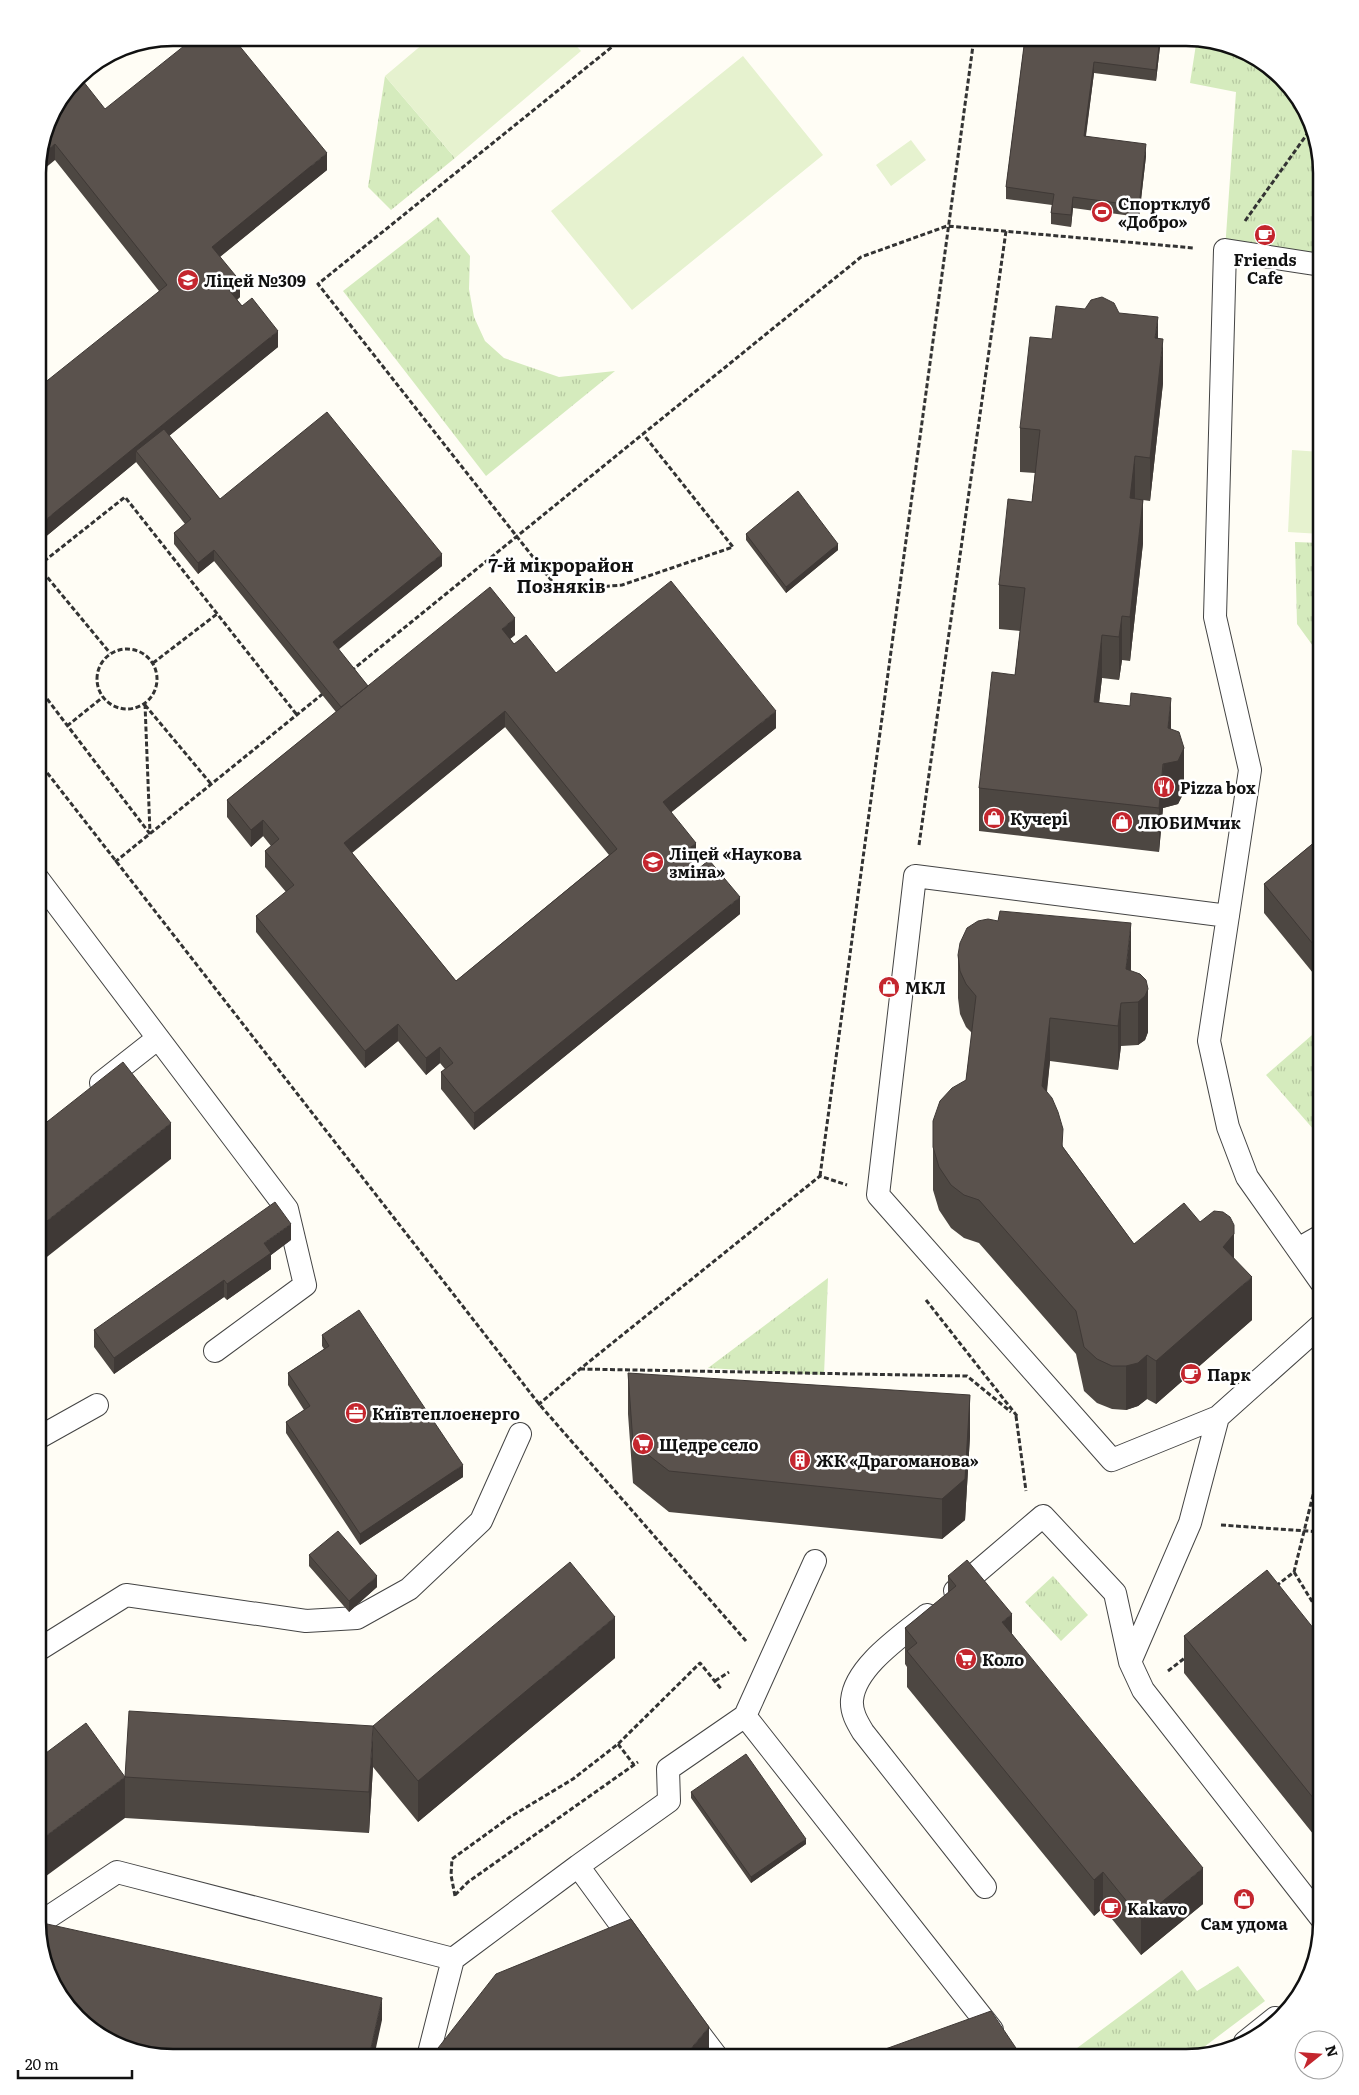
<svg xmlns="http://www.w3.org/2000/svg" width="1359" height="2095" viewBox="0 0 1359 2095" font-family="Literata,serif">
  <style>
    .grass { fill: url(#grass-tufts) }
    .pitch { fill: #e6f2cf }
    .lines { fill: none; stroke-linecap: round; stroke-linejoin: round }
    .lane-casing { stroke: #444; stroke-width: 24 }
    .path { stroke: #333; stroke-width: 3; stroke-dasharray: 5 2.5; stroke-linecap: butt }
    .lane { stroke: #fff; stroke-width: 22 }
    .wall { fill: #4d4742; fill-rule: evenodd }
    .shaded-wall { fill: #3f3936 }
    .building { fill: #5a524d; stroke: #3f3936; fill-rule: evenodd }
    .labels { text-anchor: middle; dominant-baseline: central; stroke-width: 5; stroke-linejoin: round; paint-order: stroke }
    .poi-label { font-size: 16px; font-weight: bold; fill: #111; stroke: #fff; text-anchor: start }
    .neighbourhood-label { font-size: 18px; font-weight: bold; fill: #111; stroke: #fff }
    .rim { fill: none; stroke: #111; stroke-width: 2.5 }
  </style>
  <defs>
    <pattern id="grass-tufts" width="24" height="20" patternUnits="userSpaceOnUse" patternTransform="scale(1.25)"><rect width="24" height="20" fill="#d5ebbd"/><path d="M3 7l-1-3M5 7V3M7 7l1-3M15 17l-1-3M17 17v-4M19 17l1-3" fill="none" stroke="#b6c8a1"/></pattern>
  </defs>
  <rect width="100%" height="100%" fill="#fffdf5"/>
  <path class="grass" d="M1197,38L1261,60L1303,105L1321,173V263L1225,250L1236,92L1190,83Z
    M385,76L455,158L391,210L368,187Z
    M438,217L470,256L469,289L474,317L485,341L504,358L559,377L615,371L486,476L343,291Z
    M1295,542L1321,543V657L1297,624Z
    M1319,1029L1321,1032V1138L1266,1075Z
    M828,1278L824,1375L708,1368Z
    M1053,1576L1088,1615L1061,1641L1025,1602Z
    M1238,1966L1265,2001L1192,2056L1065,2057L1182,1970L1197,1991Z"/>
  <path class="pitch" d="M430,38H569L581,51L455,158L385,76Z
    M743,56L823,155L632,310L551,211Z
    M911,140L926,160L891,186L876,165Z
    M1292,450L1321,452V534L1288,532Z"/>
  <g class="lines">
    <g class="lane-casing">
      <path id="lane" d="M38,879L287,1209L305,1285L215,1351
        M101,1083L157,1039
        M1298,1249L1321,1236
        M1321,1282L1247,1177L1228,1127L1209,1041L1250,770L1215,617L1225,250L1321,265
        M1218,1417L1112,1460L878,1195L915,876L1228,916
        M38,1438L97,1405
        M955,1591L1043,1516L1115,1593L1130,1662L1143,1690L1321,1918
        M927,1615C903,1635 855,1666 852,1700C851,1712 857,1722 863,1732L985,1887
        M38,1650L126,1595L306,1621L357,1618L409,1589L481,1521L520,1434
        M1130,1662L1190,1523L1218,1417L1321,1325
        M745,1716L992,2030
        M578,1866L669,1801L668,1769L745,1716L815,1561
        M38,1924L117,1872L453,1959
        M692,2024L717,2057
        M1245,2042L1275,2018
        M428,2057L453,1959L578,1866L637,1947"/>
    </g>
    <path class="path" d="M623,38L318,284L555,585L587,588L622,585L733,547L643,434
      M1245,221L1310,130
      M38,566L125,497L297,715
      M38,566L110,653
      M97 679a30 30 0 1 1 60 0a30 30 0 1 1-60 0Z
      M153,663L217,614
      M351,671L861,257L947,226L1194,248
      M38,687L150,834
      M145,704L150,833
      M145,705L211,784
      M67,726L103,697
      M38,761L539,1404L746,1641
      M919,845L1006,231
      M115,862L325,692
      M820,1176L974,38
      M926,1300L1017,1416
      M580,1369L967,1376L1011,1412
      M538,1405L580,1369L820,1176L847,1185
      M1016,1416L1026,1491
      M1221,1525L1321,1532
      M1294,1572L1321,1616
      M1276,1586L1294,1572L1313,1495L1321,1487
      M1168,1671L1186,1657
      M715,1681L729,1672
      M618,1744L634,1765
      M455,1895L468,1882L638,1762
      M455,1896L451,1875L452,1859L510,1817L573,1779L618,1744L700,1663L722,1690"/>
    <use href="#lane" class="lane"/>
  </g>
  <path class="wall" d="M1025,38H1161L1156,81L1094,73L1086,136L1146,156L1139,217L1073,208L1071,227L1051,224V213L1052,205L1006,199V187Z
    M105,109L327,170L220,257L240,297L237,300L278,347L169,436L220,499L442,566L338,649L368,686L515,635L510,639L514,644L556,673L776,728L671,812L696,859L691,863L697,870L740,914L474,1130L441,1089V1072L445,1069L440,1063L426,1075L398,1041L365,1068L256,932V916L286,892L265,867V851L271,846L263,836L251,847L227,817V800L336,712L214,561L198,574L174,544V533L185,524L136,462L38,543L159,291L55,160L48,121ZM505,727L609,855L456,981L352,853Z
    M1085,309L1119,313L1158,338L1163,383L1150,501L1143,500V543L1130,661L1122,660L1119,680L1102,678L1099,703L1171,729L1184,792L1178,804L1163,808L1159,852L979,831V788L1015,675L1020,631L999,629V585L1032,502L1035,473L1020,472V428L1052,339Z
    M746,534L838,550L786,593L746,540Z
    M1322,836V984L1264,913V884Z
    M958,955L1131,966V971L1148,1032L1145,1040L1138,1045L1121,1046L1118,1070L1050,1061L1047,1092L1063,1147L1134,1244L1200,1222L1234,1258L1252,1320L1156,1404L1147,1399L1138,1406L1126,1410L1112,1409L1097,1403L1084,1391L1076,1354L979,1243L964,1238L951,1228L939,1210L933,1190V1121L966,1080L972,1033L966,1027L960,1014L958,998Z
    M291,1240L271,1255V1269L227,1300L224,1297L114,1374L94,1347V1330Z
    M322,1335L463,1477L360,1545L286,1433V1422L304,1410L288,1385V1373L324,1349L322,1346Z
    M628,1373L970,1436L965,1520L942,1539L669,1512L633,1483L628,1414Z
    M309,1555L377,1587L349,1612L309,1566Z
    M948,1576L1012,1634L1203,1904L1141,1955L1103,1908L1094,1916L907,1687V1667L905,1664V1628L948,1593Z
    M1184,1636L1322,1639V1845L1184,1673Z
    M615,1658L418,1822L373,1767V1726Z
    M373,1767L369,1833L125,1818V1777Z
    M691,1792L806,1844L751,1883L691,1798Z"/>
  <path class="shaded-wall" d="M1160,38H1161L1156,81V70Z
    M1094,62V73L1084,148V136Z
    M55,144V160L38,174V164L40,156Z
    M1146,144V156L1139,217V206Z
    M327,153V170L212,263V247Z
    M1073,197V208L1071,227V215Z
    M240,281V297L229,306V290Z
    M1158,317V361L1155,338Z
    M278,331V347L142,458L136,451V462L38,543V526Z
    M1163,339V383L1150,501V458Z
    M1135,456V499L1130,498Z
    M1143,500V543L1130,661V617Z
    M838,544V550L786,593V587Z
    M214,550V561L198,574V563Z
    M442,554V566L333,654V642Z
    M1122,616V660L1119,680V637Z
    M515,618V635L502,645V629Z
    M1102,635V678L1094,746V702Z
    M1171,698V741L1184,748V792L1178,804L1163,808L1159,852V808Z
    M505,711V727L344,859V843Z
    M776,711V728L663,819V802Z
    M263,820V836L251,847V830Z
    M696,843V859L683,869V853Z
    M740,897V914L474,1130V1113Z
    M1131,923V966L1127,1002L1126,969Z
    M1148,989V1032L1145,1040L1138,1045V1002Z
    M1121,1003V1046L1118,1070V1026Z
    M1050,1018V1061L1042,1130V1086Z
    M398,1024V1041L365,1068V1051Z
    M440,1047V1063L426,1075V1058Z
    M171,1123V1159L38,1264V1228Z
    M291,1224V1240L271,1255V1269L227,1300V1284L264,1243Z
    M1234,1225V1268L1223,1247Z
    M1252,1277V1320L1156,1404V1361Z
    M224,1280V1297L114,1374V1358Z
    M1147,1355V1399L1138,1406L1126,1410V1366Z
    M970,1395V1436L965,1520L942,1539V1499Z
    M463,1465V1477L360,1545V1534Z
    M377,1576V1587L349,1612V1601Z
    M1012,1614V1651L1002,1622Z
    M615,1617V1658L418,1822V1781Z
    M373,1726V1767L369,1833V1792Z
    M125,1777V1818L38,1882V1842Z
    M806,1839V1844L751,1883V1877Z
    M1203,1868V1904L1141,1955V1919Z
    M1103,1872V1908L1094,1916V1880Z
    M382,1998V2020L374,2057H369Z
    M709,2027V2057H684Z"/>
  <path class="building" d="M194,38H233L327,153L212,247L240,281L229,290L242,306L252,298L278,331L38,526V388L167,285L55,144L40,156L48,121L77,77L79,76L105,109Z
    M1025,38H1160L1156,70L1094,62L1084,136L1146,144L1139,206L1073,197L1071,215L1051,213L1054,194L1006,187Z
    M1102,297L1114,303L1119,313L1158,317L1155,338L1163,339L1150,458L1135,456L1130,498L1143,500L1130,617L1122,616L1119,637L1102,635L1094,702L1130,706L1131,693L1171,698L1168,728L1179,732L1184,748L1178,761L1163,764L1159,808L979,788L992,672L1015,675L1025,588L999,585L1008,499L1032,502L1040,430L1020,428L1030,337L1052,339L1056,306L1085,309L1091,300Z
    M327,412L442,554L333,642L368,686L341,707L214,550L198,563L174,533L191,519L136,451L164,429L220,499Z
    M798,491L838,544L786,587L746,534Z
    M671,581L776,711L663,802L696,843L683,853L697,870L709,860L740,897L474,1113L441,1072L453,1063L440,1047L426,1058L398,1024L365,1051L256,916L294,885L265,851L279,839L263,820L251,830L227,800L490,587L515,618L502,629L514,644L526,635L556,673ZM505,711L617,849L456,981L344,843Z
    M1322,836V955L1264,884Z
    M1000,911L1131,923L1126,969L1140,974L1146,980L1148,989L1145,996L1138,1002L1121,1003L1118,1026L1050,1018L1042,1086L1052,1098L1058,1112L1063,1129L1062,1146L1134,1244L1184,1203L1200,1222L1214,1211L1223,1212L1230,1217L1234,1225V1234L1223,1247L1252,1277L1156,1361L1147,1355L1138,1363L1126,1366H1112L1097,1359L1084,1347L1076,1311L979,1200L964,1195L951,1185L939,1167L933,1147V1121L940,1101L952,1088L966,1080L976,996L966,984L960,971L958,955L960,943L967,928L978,921L988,919L998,921Z
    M123,1062L171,1123L38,1228V1129Z
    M275,1202L291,1224L264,1243L271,1253L227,1284L224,1280L114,1358L94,1330Z
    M359,1310L463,1465L360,1534L286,1422L310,1406L288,1373L329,1346L322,1335Z
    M628,1373L970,1395L965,1479L942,1499L669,1471L633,1443Z
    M338,1531L377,1576L349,1601L309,1555Z
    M967,1560L1012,1614L1002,1622L1203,1868L1141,1919L1103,1872L1094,1880L907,1651L917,1643L905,1628L956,1586L948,1576Z
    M570,1562L615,1617L418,1781L373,1726Z
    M1267,1570L1322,1639V1809L1184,1636Z
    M129,1711L373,1726L369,1792L125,1777Z
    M86,1723L125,1777L38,1842V1759Z
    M746,1754L806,1839L751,1877L691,1792Z
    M631,1919L709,2027L684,2057H431L496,1974Z
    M38,1922L382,1998L369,2057H164L98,2035L56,1990Z
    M991,2011L1022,2057H864L866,2056Z"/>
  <defs>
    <g id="stadium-disc" transform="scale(1.125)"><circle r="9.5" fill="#c4262e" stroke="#fff"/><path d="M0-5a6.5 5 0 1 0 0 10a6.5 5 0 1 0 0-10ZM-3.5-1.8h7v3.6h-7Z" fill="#fff"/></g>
    <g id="cafe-disc" transform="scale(1.125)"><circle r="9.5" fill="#c4262e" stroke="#fff"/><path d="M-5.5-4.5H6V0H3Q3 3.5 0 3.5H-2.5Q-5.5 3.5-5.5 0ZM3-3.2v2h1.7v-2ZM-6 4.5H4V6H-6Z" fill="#fff"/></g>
    <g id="school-disc" transform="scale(1.125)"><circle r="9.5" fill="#c4262e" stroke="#fff"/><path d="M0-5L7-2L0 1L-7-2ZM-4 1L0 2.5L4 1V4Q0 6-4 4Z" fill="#fff"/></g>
    <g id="restaurant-disc" transform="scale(1.125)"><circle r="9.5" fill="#c4262e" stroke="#fff"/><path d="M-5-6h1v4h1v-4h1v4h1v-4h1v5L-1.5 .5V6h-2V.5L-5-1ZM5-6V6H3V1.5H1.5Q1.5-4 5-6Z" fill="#fff"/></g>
    <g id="shop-disc" transform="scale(1.125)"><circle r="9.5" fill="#c4262e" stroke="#fff"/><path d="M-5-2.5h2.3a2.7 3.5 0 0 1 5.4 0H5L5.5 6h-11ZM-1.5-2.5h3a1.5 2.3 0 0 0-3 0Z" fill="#fff"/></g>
    <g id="office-disc" transform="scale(1.125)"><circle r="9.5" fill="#c4262e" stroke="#fff"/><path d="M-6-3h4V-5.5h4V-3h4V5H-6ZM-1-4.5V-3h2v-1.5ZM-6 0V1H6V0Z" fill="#fff"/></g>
    <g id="supermarket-disc" transform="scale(1.125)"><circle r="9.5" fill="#c4262e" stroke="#fff"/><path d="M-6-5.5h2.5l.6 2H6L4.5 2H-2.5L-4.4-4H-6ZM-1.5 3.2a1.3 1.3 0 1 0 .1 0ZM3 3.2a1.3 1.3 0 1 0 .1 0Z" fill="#fff"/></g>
    <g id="building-disc" transform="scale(1.125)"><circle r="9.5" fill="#c4262e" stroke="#fff"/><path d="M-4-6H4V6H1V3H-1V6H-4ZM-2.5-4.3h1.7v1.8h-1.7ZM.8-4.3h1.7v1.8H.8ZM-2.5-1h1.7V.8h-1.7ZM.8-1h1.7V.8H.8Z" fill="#fff"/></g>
  </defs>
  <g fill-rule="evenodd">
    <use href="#stadium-disc" x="1102" y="212"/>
    <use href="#cafe-disc" x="1265" y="235"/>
    <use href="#school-disc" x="188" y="280"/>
    <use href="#restaurant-disc" x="1164" y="787"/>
    <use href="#shop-disc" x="994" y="818"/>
    <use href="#shop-disc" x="1122" y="822"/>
    <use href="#school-disc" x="653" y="862"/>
    <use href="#shop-disc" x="889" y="987"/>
    <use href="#cafe-disc" x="1191" y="1374"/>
    <use href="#office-disc" x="356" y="1413"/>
    <use href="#supermarket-disc" x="643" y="1444"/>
    <use href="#building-disc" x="800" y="1460"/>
    <use href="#supermarket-disc" x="966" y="1659"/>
    <use href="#shop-disc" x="1244" y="1899"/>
    <use href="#cafe-disc" x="1111" y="1908"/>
  </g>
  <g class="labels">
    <g class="poi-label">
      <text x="1118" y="203">Спортклуб<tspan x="1118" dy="18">«Добро»</tspan></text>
      <text x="1265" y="259" text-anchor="middle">Friends<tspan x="1265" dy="18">Cafe</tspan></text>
      <text x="204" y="280">Ліцей №309</text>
      <text x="1180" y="787">Pizza box</text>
      <text x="1010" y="818">Кучері</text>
      <text x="1138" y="822">ЛЮБИМчик</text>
      <text x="669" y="853">Ліцей «Наукова<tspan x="669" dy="18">зміна»</tspan></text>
      <text x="905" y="987">МКЛ</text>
      <text x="1207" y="1374">Парк</text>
      <text x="372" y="1413">Київтеплоенерго</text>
      <text x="659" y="1444">Щедре село</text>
      <text x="816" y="1460">ЖК «Драгоманова»</text>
      <text x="982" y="1659">Коло</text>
      <text x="1127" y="1908">Kakavo</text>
      <text x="1244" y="1923" text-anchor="middle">Сам удома</text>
    </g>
    <g class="neighbourhood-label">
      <text x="561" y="564">7-й мікрорайон<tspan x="561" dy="21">Позняків</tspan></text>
    </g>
  </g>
  <path d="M0 0H1359V2095H0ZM173 46H1186A127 127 0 0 1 1313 173V1922A127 127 0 0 1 1186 2049H173A127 127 0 0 1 46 1922V173A127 127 0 0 1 173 46Z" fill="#fff" fill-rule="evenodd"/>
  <path class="rim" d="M173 46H1186A127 127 0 0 1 1313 173V1922A127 127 0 0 1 1186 2049H173A127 127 0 0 1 46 1922V173A127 127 0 0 1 173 46Z"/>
  <g transform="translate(1319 2055) rotate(73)"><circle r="24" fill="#ffffff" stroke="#a0a0a0"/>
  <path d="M0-4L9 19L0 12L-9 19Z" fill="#c4262e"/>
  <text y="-8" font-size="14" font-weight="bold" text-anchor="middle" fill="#111111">N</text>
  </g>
  <path d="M18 2070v8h114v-8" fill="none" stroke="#111111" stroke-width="2.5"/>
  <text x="25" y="2070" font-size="15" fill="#111111" stroke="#ffffff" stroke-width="4" paint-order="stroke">20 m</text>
</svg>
